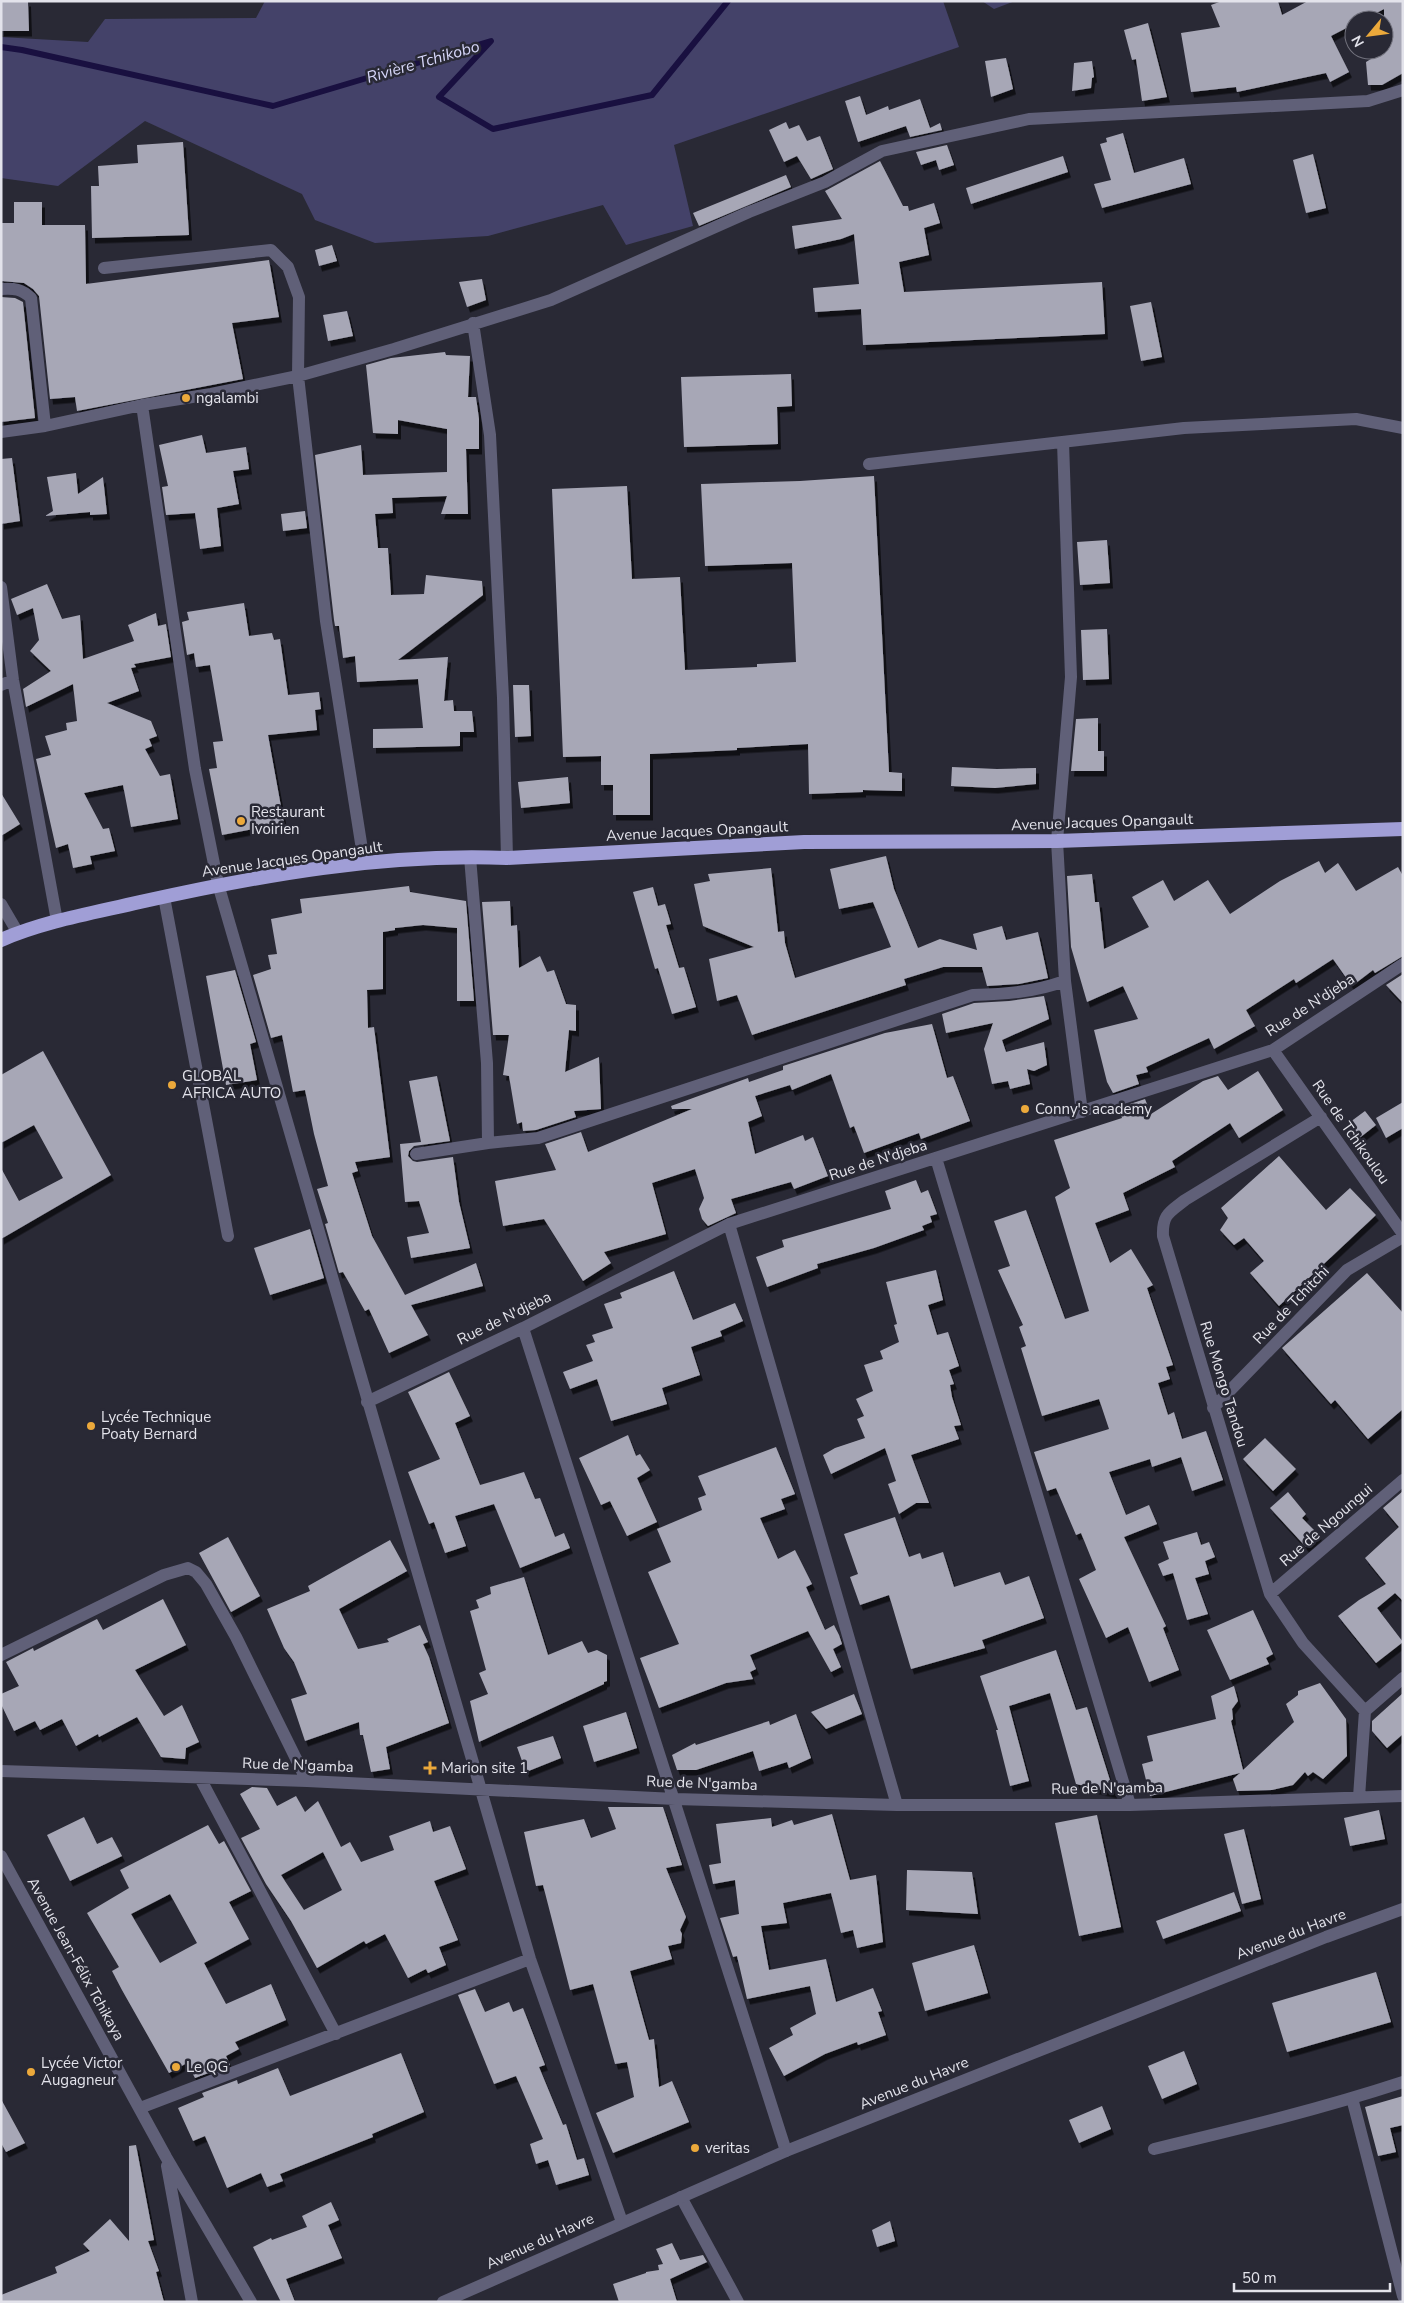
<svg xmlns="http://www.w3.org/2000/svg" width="1404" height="2303" viewBox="0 0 1404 2303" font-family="'Nunito Sans',sans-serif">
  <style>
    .green { fill: #444269 }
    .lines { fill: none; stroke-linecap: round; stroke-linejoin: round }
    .stream { stroke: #191040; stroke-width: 6 }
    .building { fill: #a7a7b6; fill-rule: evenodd; filter: url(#shadow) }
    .service { stroke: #606078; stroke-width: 12 }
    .minor { stroke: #606078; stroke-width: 12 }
    .tertiary { stroke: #606078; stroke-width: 12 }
    .trunk { stroke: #a09ed6; stroke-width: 14 }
    .poi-dot { fill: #eca93b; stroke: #292935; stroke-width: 2 }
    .labels { text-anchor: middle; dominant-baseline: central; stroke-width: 5; stroke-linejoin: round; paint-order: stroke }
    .poi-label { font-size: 15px; fill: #e3e3eb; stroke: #292935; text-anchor: start }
    .street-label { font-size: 15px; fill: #e3e3eb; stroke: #292935 }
    .water-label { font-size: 16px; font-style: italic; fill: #d6d6f8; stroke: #292935 }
  </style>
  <defs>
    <filter id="shadow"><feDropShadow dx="3" dy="5.5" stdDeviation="0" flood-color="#0009"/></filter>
  </defs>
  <rect width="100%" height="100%" fill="#292935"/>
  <path class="green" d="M265,1H943L959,47L674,145L693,226L626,245L603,205L488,236L375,243L315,220L302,194L145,121L58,186L1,178V37L88,42L105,19L256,18Z
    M982,1H1015L994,9Z"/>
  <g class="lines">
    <path class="stream" d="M1,47L22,50L273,106L491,41L439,97L493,129L652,95L728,1"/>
  </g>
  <path class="building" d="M1,1H28L29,31H1Z
    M1222,1H1278L1282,15L1308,1H1403V73L1382,85H1368L1366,62L1384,51V9L1363,20H1354V24L1331,36L1349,72L1330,82L1326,73L1237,92L1236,87L1191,92L1181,33L1220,27L1211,5Z
    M1148,23L1167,97L1142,101L1136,59L1132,60L1124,30Z
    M1006,58L1013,89L991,97L985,61Z
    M1092,61L1094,77L1092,78L1091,88L1072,91L1074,63Z
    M860,96L866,115L888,106L889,110L920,99L930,128L940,123L942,130L910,137L906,126L858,142L845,101Z
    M786,122L789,129L799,125L807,141L820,136L833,169L811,179L797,156L784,162L769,130Z
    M1123,133L1134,173L1184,158L1191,184L1102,208L1094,184L1111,180L1100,144L1107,142L1106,138Z
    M183,142L189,235L92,238L91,186H99L98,166L138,163L137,145Z
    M947,145L954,165L939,170L936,160L921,165L916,152Z
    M1313,154L1326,208L1306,213L1293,160Z
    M1063,156L1068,172L971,204L966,188Z
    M880,161L903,206H908L909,211L934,203L940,223L924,228L929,255L899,262L904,292L1102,282L1105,334L863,345L861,309L815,312L813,288L859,284L854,234L841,239L795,249L792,226L842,219L825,191Z
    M786,175L791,187L699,226L693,213Z
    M14,202H42V225H85L86,284L269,260L279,317L232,323L243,379L77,411L75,397L50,399L39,296L33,289L24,283L1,281V223H14Z
    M332,245L337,261L319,266L315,250Z
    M482,279L486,300L467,307L459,282Z
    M1,297L15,298L23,302L35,418L1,422Z
    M1151,302L1162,357L1141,361L1130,306Z
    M347,311L353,336L328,341L323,315Z
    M445,352L446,355L470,356L468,397H476L479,419V449H466L468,514H441L447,496L392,498L393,513L375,514L378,548H388L391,595L424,594L426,575L482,581L483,595L398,660L448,657L444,701L453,700L454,711H472L474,732H460V746L373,748V729L423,728L418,679L357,682L355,656L343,658L339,626H335L334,620L315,455L361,445L363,475L447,472V429L398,420V434L373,433L366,365L391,358Z
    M791,374L792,406L777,407L778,444L684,447L681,377Z
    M202,435L206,453L246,447L249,469L233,471L239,504L217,508L221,546L200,549L195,513L166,515L162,487L168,486L159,445Z
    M12,458L20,521L1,524V459Z
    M76,473L78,494L103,477L107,514L90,515V512L45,516L53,511L47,477Z
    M874,476L889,772L902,773V791L863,790V792L809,794L808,744L737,748V750L650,754V815H613V785H601V756L563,757L552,489L627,486L632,579L680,577L685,670L757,667V664L796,662L792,563L705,566L701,484L800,481Z
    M305,511L307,528L283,531L281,514Z
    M1107,540L1110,583L1080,585L1077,542Z
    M47,584L62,619L80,615L83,659L134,641L128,625L156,613L158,626L166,624L171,657L134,664L136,667L131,668L139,691L107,703L151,721L157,736L149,739L152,746L145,749L160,776L170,774L178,819L131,827L123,785L84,793L103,829L109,828L115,851L90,856L92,864L73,868L68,844L56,848L36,759L51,755L45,736L67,730L66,723L77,721L73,684L26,707L23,689L51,671L30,651L39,640L33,608L17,615L11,599Z
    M244,603L249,636L272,633L274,640L280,639L288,695L319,692L321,709L315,710L317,730L268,735L284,823L222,835L209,769L217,768L213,742L223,741L210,665L196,667L194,653L187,655L182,622L189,620L187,612Z
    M1107,629L1109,679L1083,680L1081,630Z
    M513,685H529L531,736L515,737Z
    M1098,718V751H1104V771H1071L1076,719Z
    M952,767L997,769L1036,768V784L995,788L951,786Z
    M568,777L570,803L521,808L518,782Z
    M1,793L20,824L1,836Z
    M886,856L894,889L918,948L940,939L977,950L973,934L1002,926L1006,940L1038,932L1048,978L1019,984L987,986L982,967H943L904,979L906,985L752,1035L737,995L717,1001L709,959L754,947L703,926L694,884L710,881L708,874L771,868L778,932L784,931L785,943L795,978L891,947L873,902L839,909L830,869Z
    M1319,861L1325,873L1338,863L1356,891L1398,867L1403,876V956L1375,973L1373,970L1352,986L1333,959L1296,983L1294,979L1246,1010L1255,1026L1214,1049L1209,1038L1146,1067L1148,1072L1136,1075L1139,1084L1113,1093L1107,1082L1094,1030L1138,1019L1123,986L1087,1002L1071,947L1067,876L1092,874L1095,902H1099L1104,949L1149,927L1132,897L1163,880L1174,901L1208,880L1230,914L1280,881Z
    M409,886L410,892L466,901L474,1001H457V928L423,925L395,928V930L383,932V989L367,990L368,1028L374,1027L390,1157L355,1162L358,1171L352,1173L372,1236L405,1295L476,1263L483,1286L411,1305L428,1335L389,1353L369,1309L365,1311L343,1272L339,1273L325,1224L328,1223L317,1189L328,1186L314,1134L305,1090L293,1092L282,1035L271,1038L253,975L271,969L268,955L277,954L271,919L302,913L300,899Z
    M653,887L658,906L665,904L671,924L666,925L679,968L684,967L696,1007L672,1014L658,968L655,969L633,892Z
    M510,901L511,926L517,925L519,968L540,956L547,972L554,970L566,1004L576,1005V1031L569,1030L565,1072L599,1057L601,1109L574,1111L576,1117L536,1130L523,1131L522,1122L517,1124L509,1076L503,1075L509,1035H493L482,902Z
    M235,970L256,1042L250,1044L257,1080L226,1085L206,976Z
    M1403,974V1003L1386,985Z
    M1044,996L1049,1019L1002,1040L1006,1052L1044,1042L1047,1065L1034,1071L1027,1069L1030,1084L1010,1089L1008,1081L992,1084L984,1049L993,1023L946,1033L942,1014L974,1003L1009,1001Z
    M932,1024L947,1078L953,1076L970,1121L921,1139L919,1133L864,1153L854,1126L850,1128L831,1074L792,1090L790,1085L755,1096L762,1116L748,1122L755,1154L803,1135L805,1141L813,1137L828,1176L794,1189L791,1182L731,1199L736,1213L708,1226L702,1219L699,1209L704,1198L695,1169L652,1183L666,1234L604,1252L611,1263L583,1281L544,1219L503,1226L495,1181L556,1170L545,1144L581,1132L588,1152L692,1109H672L671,1106L748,1078L749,1082L783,1070V1066L885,1033Z
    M43,1051L111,1175L1,1239V1168L19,1201L63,1178L34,1125L1,1143V1075Z
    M1258,1071L1283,1110L1239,1138L1230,1123L1172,1161L1175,1167L1123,1193L1129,1210L1095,1223L1110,1263L1131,1249L1153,1285L1147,1288L1173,1365L1166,1367L1170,1379L1158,1383L1168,1415L1174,1412L1182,1439L1206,1431L1223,1480L1192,1491L1181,1457L1152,1467L1150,1459L1109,1472L1126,1515L1149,1505L1157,1524L1124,1537L1166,1626L1163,1628L1179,1670L1149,1682L1128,1627L1106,1638L1079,1579L1096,1570L1081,1533L1076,1535L1056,1488L1047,1491L1034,1452L1109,1429L1099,1399L1042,1416L1021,1348L1026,1346L1019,1327L1023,1325L998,1270L1010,1266L994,1221L1026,1210L1065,1319L1089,1311L1055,1197L1070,1188L1054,1140L1122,1118L1118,1108L1145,1099L1151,1114L1203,1081L1218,1076L1228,1090Z
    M437,1076L450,1141L414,1146L409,1151L408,1156L413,1161L417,1162L453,1157L459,1202L470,1248L411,1258L407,1237L429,1233L419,1201L405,1202L400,1144L421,1142L409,1081Z
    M1403,1102V1128L1386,1138L1376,1118Z
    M1365,1111L1376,1125L1353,1143L1342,1128Z
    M1279,1156L1326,1210L1350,1188L1376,1215L1279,1306L1250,1273L1264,1261L1244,1238L1234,1245L1220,1230L1228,1218L1221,1208Z
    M916,1180L921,1193L928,1190L937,1214L930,1216L932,1222L922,1226L924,1230L874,1248L817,1264L818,1268L767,1287L756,1257L784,1247L782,1240L891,1209L885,1191Z
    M310,1229L324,1278L270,1295L254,1248Z
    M936,1270L943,1300L928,1305L937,1335L948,1332L959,1366L949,1370L954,1384L950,1385L952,1397L961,1425L954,1426L959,1439L911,1455L929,1503H916L899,1514L888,1484L896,1481L885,1448L831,1474L823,1455L835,1448L865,1438L857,1419L864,1416L856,1399L873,1391L864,1365L883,1359L880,1351L899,1342L894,1325L897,1324L886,1282Z
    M674,1271L693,1320L735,1303L743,1321L720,1331L722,1336L691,1347L700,1375L662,1388L667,1404L611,1421L597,1379L570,1389L563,1372L593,1361L586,1345L595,1342L592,1335L613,1328L604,1304L622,1298L620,1293Z
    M1367,1273L1403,1313V1409L1368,1439L1335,1400L1331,1404L1282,1348Z
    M449,1372L470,1416L455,1423L480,1485L524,1472L535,1499L540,1498L555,1537L564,1533L570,1548L520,1568L494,1504L455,1516L466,1546L445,1553L434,1522L429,1524L408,1472L440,1459L408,1392Z
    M628,1435L636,1456L640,1454L650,1470L637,1478L657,1522L627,1536L610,1501L601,1505L579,1458Z
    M1265,1438L1296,1469L1273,1491L1243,1459Z
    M776,1447L795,1494L781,1499L785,1509L760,1518L778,1559L795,1550L812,1584L806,1587L825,1630L834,1625L839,1635L842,1644L833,1649L841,1667L831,1672L808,1631L750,1655L756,1669L750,1672L753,1679L726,1683L659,1708L640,1658L679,1644L648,1572L671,1562L657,1529L702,1510L698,1498L706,1495L698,1476Z
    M1403,1491V1601L1395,1593L1377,1608L1403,1642L1376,1663L1338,1616L1359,1600L1386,1584L1365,1558L1399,1527L1383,1508Z
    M1288,1492L1306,1514L1302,1518L1319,1535L1306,1547L1270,1508Z
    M895,1517L909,1557L920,1553L922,1559L943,1552L954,1587L1000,1572L1005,1585L1029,1576L1044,1618L982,1640L985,1648L911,1669L889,1595L860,1605L850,1577L858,1574L844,1534Z
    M1197,1532L1201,1545L1209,1542L1215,1557L1205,1561L1209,1574L1195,1578L1208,1614L1187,1620L1173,1573L1163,1576L1158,1564L1169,1559L1163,1542Z
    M228,1537L260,1596L231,1612L199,1553Z
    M390,1540L407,1571L339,1609L358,1649L389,1642L387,1639L420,1625L428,1642L423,1644L429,1657L449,1723L386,1747L390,1769L371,1772L363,1735H360L359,1722L305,1741L291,1699L307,1694L294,1662L284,1648L267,1609L310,1591L308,1586Z
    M524,1577L548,1655L582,1641L588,1653L597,1650L607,1655V1681L604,1682V1684L479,1742L470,1701L488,1694L479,1673L486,1670L470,1611L479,1608L476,1600L491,1594L490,1587Z
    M163,1599L186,1645L135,1670L164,1716L182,1705L199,1742L186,1748L185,1759L161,1757L137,1717L99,1737L98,1734L76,1746L62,1719L40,1730L35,1721L14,1731L1,1704V1694L19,1686L6,1662L33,1648L34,1651L97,1619L103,1630Z
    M1253,1610L1273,1654L1266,1658L1269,1664L1230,1680L1207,1630Z
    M1056,1650L1076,1710L1087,1707L1114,1793L1076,1784L1050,1693L1009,1706L1029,1781L1010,1786L996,1730H998L980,1676Z
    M1320,1683L1346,1719L1347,1756L1323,1779L1313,1772L1308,1776L1305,1772L1293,1785L1272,1790L1237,1791L1233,1779L1240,1773L1150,1796L1142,1764L1153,1761L1147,1736L1216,1719L1211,1696L1234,1686L1238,1701L1232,1709L1233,1719L1231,1721L1243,1770L1294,1722L1286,1704L1298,1695V1691Z
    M1403,1693V1734L1387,1748L1372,1731V1721Z
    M854,1694L862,1714L826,1729L811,1712Z
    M626,1712L637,1748L594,1762L583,1726Z
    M796,1714L811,1758L789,1768L787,1762L759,1771L753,1751L696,1770H677L672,1755L695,1743L696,1745L769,1721L770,1725Z
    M553,1736L561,1758L526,1772L517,1747Z
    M252,1787L267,1788L277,1806L296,1796L305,1812L318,1801L341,1847L350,1842L361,1862L394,1850L389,1836L430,1821L433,1832L450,1826L466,1869L434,1881L458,1940L439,1947L446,1965L428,1973L426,1969L408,1978L385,1934L366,1944L364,1941L317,1968L291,1921L266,1884L241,1838L260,1829L240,1794ZM323,1852L342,1890L304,1910L281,1875Z
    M608,1807H663L682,1865L666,1868L686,1917L680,1930L682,1934L681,1943L668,1946L672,1959L630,1971L649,2040L654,2039L659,2087L672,2081L689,2122L613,2153L596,2113L634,2097L627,2062L615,2064L593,1984L570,1990L543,1885L536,1886L524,1832L584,1819L591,1838L616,1829Z
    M1379,1810L1385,1839L1350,1846L1344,1818Z
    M832,1814L850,1880L876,1875L883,1942L857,1948L853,1930L841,1933L831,1893L783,1903L787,1923L761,1926L769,1970L826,1959L836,2002L873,1988L882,2011L878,2012L886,2035L858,2045L857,2042L825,2054L784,2076L769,2048L793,2035L790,2028L816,2014L810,1986L747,1999L737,1956L733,1957L720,1918L739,1914L735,1880L713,1884L709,1865L721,1863L716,1824L771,1818L772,1827L792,1820L794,1825Z
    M1097,1815L1121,1927L1079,1936L1055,1823Z
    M84,1817L97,1844L112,1837L122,1856L70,1881L47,1835Z
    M208,1825L219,1844L224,1841L251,1891L229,1902L249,1939L204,1963L226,2004L271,1984L286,2020L235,2042L239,2049L226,2056L230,2065L195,2078L187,2063L169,2073L122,1990L112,1971L119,1967L87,1913L129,1888L120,1870ZM170,1894L197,1943L160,1963L131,1914Z
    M1244,1829L1261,1899L1242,1904L1224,1834Z
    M907,1870L972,1872L978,1914L906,1910Z
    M1234,1892L1241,1911L1163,1939L1156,1921Z
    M974,1945L988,1993L925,2011L912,1963Z
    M1376,1972L1391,2022L1287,2052L1272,2003Z
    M475,1989L485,2012L509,2002L513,2012L523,2008L545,2065L539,2067L563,2125L566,2124L577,2160L584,2158L589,2175L556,2185L548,2160L536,2164L530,2144L543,2139L516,2076L494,2084L458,1995Z
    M1184,2051L1197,2084L1162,2099L1148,2066Z
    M401,2053L424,2112L372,2134L373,2137L280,2174L283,2181L267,2187L261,2173L227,2188L205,2136L193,2141L178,2108L204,2097L202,2093L237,2080L238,2084L278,2068L290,2096Z
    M1403,2096V2125L1390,2128L1396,2152L1378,2156L1365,2107Z
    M1,2099L25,2143L6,2152L1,2143Z
    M1102,2106L1111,2129L1079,2143L1069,2120Z
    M136,2145L154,2240L148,2241L159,2271L156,2272L164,2302H1V2295L57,2273L55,2267L90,2251L83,2244L110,2219L129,2241V2146Z
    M331,2202L339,2220L328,2225L342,2258L286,2279L295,2302H281L253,2247L271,2238L272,2240L307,2227L302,2216Z
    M890,2221L895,2241L877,2247L872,2230Z
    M672,2243L680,2260L703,2255L707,2262L670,2279L677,2302H619L613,2284L646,2273V2272L659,2270L658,2265L663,2264L656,2249Z"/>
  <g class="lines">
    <path class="service" d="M869,464L1184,428L1356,419L1403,428
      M1057,841L1071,677L1063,442
      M164,897L228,1236
      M1,904L18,933
      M1352,2098L1403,2296
      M1154,2149C1238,2129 1321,2109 1403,2082
      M681,2197L738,2302"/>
    <path class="minor" d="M104,268L271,250L288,267L299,297L298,376L326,621L364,862
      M1,289C14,288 22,289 31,298L45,426
      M473,323L490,435L503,698L507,858
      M142,405L195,769L218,884L530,1959L622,2222
      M1,432L45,426L142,405L211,394L298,376L394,349L551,300L749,212L825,182L882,151L1029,119L1368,101L1403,90
      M1,587L13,680L57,921
      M1,685L13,680
      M1057,841L1065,981L1082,1112
      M470,857L487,1063L488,1143
      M1273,1050L1403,1234
      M1321,1117L1185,1200C1170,1212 1162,1214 1163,1236L1270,1594L1303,1643L1365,1711
      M416,1154L488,1143L538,1138L973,995C1006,994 1034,992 1065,981
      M936,1158L1130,1805
      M729,1224L897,1805
      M523,1328L786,2151
      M367,1402L523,1328L729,1224L1273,1050L1403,964
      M1213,1408L1347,1270L1403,1237
      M1270,1594L1403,1480
      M1,1655L164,1575L188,1568L196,1572L206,1584L236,1637L307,1781
      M1,1771L307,1781L675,1799L897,1805H1130L1403,1796
      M200,1778L336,2034
      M1359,1797L1365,1711L1403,1678
      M140,2108L530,1959"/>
    <path class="tertiary" d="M1,1856L166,2157L251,2302
      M167,2166L192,2302
      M443,2302L786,2151L1326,1937L1403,1909"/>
    <path class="trunk" d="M1,940C45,921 93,913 140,902C261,875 383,853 507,858L804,842L1057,841L1403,829"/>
  </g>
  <g class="poi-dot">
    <circle cx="186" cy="398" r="5"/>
    <circle cx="241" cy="821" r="5"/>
    <circle cx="172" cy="1085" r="5"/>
    <circle cx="1025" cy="1109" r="5"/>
    <circle cx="91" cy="1426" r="5"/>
    <path d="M427.5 1760.5h5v5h5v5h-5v5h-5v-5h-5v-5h5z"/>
    <circle cx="176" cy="2067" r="5"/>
    <circle cx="31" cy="2072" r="5"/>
    <circle cx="695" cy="2148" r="5"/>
  </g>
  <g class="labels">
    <g class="poi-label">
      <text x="196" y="398">ngalambi</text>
      <text x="251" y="812">Restaurant<tspan x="251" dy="17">Ivoirien</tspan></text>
      <text x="182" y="1076">GLOBAL<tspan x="182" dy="17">AFRICA AUTO</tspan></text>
      <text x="1035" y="1109">Conny's academy</text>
      <text x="101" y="1417">Lycée Technique<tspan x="101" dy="17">Poaty Bernard</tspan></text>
      <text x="441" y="1768">Marion site 1</text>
      <text x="41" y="2063">Lycée Victor<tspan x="41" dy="17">Augagneur</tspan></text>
      <text x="186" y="2067">Le QG</text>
      <text x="705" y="2148">veritas</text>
    </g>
    <g class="street-label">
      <text transform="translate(1102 822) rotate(-2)">Avenue Jacques Opangault</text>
      <text transform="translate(697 831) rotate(-3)">Avenue Jacques Opangault</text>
      <text transform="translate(292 859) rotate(-8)">Avenue Jacques Opangault</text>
      <text transform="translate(1310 1005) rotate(-33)">Rue de N'djeba</text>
      <text transform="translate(1351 1132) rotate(55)">Rue de Tchikoulou</text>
      <text transform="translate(878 1160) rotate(-18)">Rue de N'djeba</text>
      <text transform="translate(1291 1305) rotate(-46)">Rue de Tchitchi</text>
      <text transform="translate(504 1318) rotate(-26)">Rue de N'djeba</text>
      <text transform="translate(1224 1384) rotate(73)">Rue Mongo Tandou</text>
      <text transform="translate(1326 1525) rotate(-41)">Rue de Ngoungui</text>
      <text transform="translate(298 1765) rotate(2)">Rue de N'gamba</text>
      <text transform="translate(702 1783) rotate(2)">Rue de N'gamba</text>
      <text transform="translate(1107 1788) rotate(-1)">Rue de N'gamba</text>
      <text transform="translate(1291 1934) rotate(-21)">Avenue du Havre</text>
      <text transform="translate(76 1959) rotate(61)">Avenue Jean-Félix Tchikaya</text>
      <text transform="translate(914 2083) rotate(-22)">Avenue du Havre</text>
      <text transform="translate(540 2241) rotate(-24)">Avenue du Havre</text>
    </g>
    <g class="water-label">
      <text transform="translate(423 62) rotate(-16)">Rivière Tchikobo</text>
    </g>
  </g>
  <rect width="1404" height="2303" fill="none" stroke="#e3e3eb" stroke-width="5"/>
  <g transform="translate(1369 35) rotate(241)"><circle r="24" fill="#292935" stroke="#73737e"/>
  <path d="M0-4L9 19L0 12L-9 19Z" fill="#eca93b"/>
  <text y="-8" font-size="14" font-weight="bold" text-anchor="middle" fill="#e3e3eb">N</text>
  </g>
  <path d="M1234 2283v8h156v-8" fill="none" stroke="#e3e3eb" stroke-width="2.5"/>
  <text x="1242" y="2283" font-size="15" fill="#e3e3eb" stroke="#292935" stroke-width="4" paint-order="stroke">50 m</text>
</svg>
